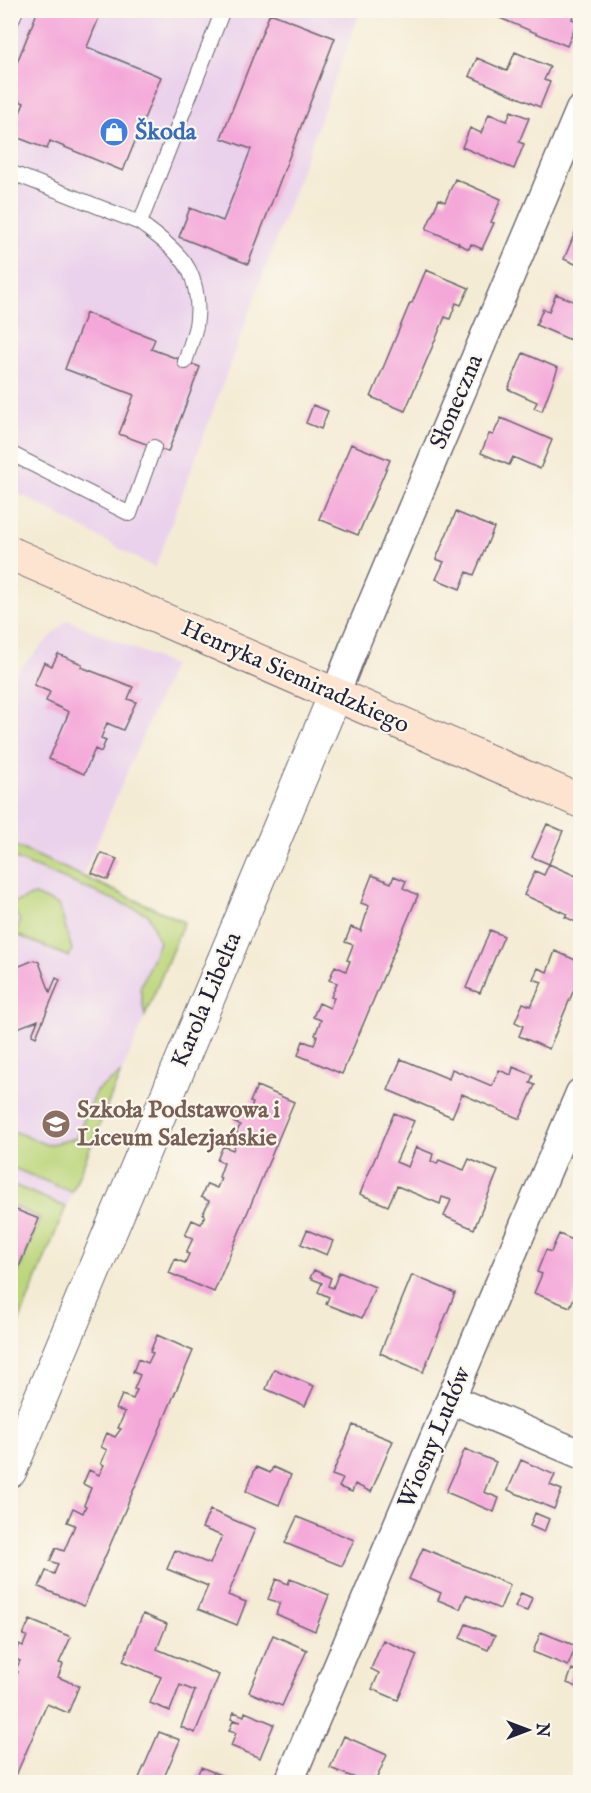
<svg xmlns="http://www.w3.org/2000/svg" width="591" height="1793" viewBox="0 0 591 1793" font-family="'IM FELL English',serif">
  <style>
    .built { fill: #ead1ec }
    .green { fill: #bcd67b; stroke: #6f7c5b; stroke-width: 1.5 }
    .building { fill: #f4a8d9 }
    .lines { fill: none; stroke-linecap: round; stroke-linejoin: round }
    .service-casing { stroke: #6c6871; stroke-width: 16 }
    .minor-casing { stroke: #6c6871; stroke-width: 31 }
    .tertiary-casing { stroke: #6c6871; stroke-width: 35 }
    .secondary-casing { stroke: #6c6871; stroke-width: 35 }
    .service { stroke: #fff; stroke-width: 14 }
    .minor { stroke: #fff; stroke-width: 28 }
    .tertiary { stroke: #fff; stroke-width: 33 }
    .secondary { stroke: #fde4d0; stroke-width: 33 }
    .labels { text-anchor: middle; dominant-baseline: central; stroke-width: 4.5; stroke-linejoin: round; paint-order: stroke }
    .shop-label { font-size: 24px; font-weight: bold; fill: #366cbe; stroke: #fbf7ec; text-anchor: start }
    .street-label { font-size: 24px; fill: #22223b; stroke: #fbf7ec }
    .education-label { font-size: 24px; font-weight: bold; fill: #785e54; stroke: #fbf7ec; text-anchor: start }
  </style>
  <rect width="100%" height="100%" fill="#fbf7ec"/>
  <filter id="ink" filterUnits="userSpaceOnUse"><feTurbulence type="fractalNoise" baseFrequency=".0167" numOctaves="2"/><feDisplacementMap in="SourceGraphic" scale="12" xChannelSelector="R" yChannelSelector="G"/><feConvolveMatrix kernelMatrix="1 2 1 2 8 2 1 2 1" color-interpolation-filters="sRGB"/></filter>
  <filter id="wash" filterUnits="userSpaceOnUse"><feTurbulence type="fractalNoise" baseFrequency=".008" numOctaves="4" result="noise"/><feDisplacementMap in="SourceGraphic" scale="24" xChannelSelector="R" yChannelSelector="G"/><feGaussianBlur stdDeviation="1.35" result="paint"/><feColorMatrix in="noise" values="0 0 0 0 0 0 0 0 0 0 0 0 0 0 0 0 0 1.4 0 .05"/><feComposite in="paint" operator="in"/></filter>
  <g filter="url(#wash)">
    <rect width="100%" height="100%" fill="#f4ebd4"/>
    <path class="built" d="M11,11H360L155,568L11,489Z
      M67,620L173,665L83,875L184,922L11,1342V678Z"/>
    <path class="green" d="M11,844L184,922L145,1016L140,988L159,942L148,914L11,857Z
      M34,895L59,905L72,950L69,957L15,934L20,921L11,904Z
      M120,1074L72,1192L11,1167V1130L47,1145L76,1138L96,1091Z
      M11,1184L66,1207L11,1341V1291L40,1218L11,1205Z"/>
    <g id="blocks">
      <path class="building" d="M38,10H102L87,47L161,77L123,171L50,141L47,149L11,135L24,103L10,97V80Z
        M497,10H575L572,19L580,22V29L575,27L567,46L495,16Z
        M270,13L335,38L248,264L179,237L190,208L223,221L251,149L221,138Z
        M515,52L550,67L544,80L550,82L540,107L469,76L477,58L507,71Z
        M511,111L529,118L519,142L524,144L514,169L462,147L470,128L481,133L489,114L507,121Z
        M455,179L501,199L491,222L494,223L482,249L471,244L469,249L458,244L459,243L426,229L439,199L445,202Z
        M577,228L580,230V266L564,259Z
        M426,270L469,288L461,305L456,303L450,319L445,317L405,411L371,397L410,303H412Z
        M556,294L580,304V344L536,325L543,309L549,311Z
        M86,313L155,339L151,349L200,367L168,452L119,434L134,395L65,369Z
        M523,353L558,368L542,411L534,408L537,402L508,389Z
        M313,405L328,411L321,429L306,423Z
        M501,418L552,440L540,469L513,457L509,465L481,453L489,434L493,435Z
        M351,444L390,460L358,535L319,519Z
        M456,512L494,528L474,575L467,572L460,589L436,579L444,562L436,559Z
        M58,654L82,664L81,667L133,687L128,699L136,702L123,730L107,723L101,738L106,740L101,752L95,749L84,774L49,759L69,712L46,701L50,692L34,685L44,662L52,666Z
        M547,824L563,831L549,864L576,876L580,867V917L578,923L565,917L567,914L524,895L535,871L544,875L549,864L532,857Z
        M101,853L117,859L108,880L92,873Z
        M372,875L391,883L394,876L406,881L403,888L418,895L342,1074L298,1055L303,1041L314,1045L317,1036L315,1035L321,1020L313,1017L319,1003L330,1008L334,998L331,997L337,983L329,980L335,966L346,971L350,961L347,960L353,945L345,942L351,927L361,931L369,906L361,903Z
        M490,930L504,936L480,993L466,988Z
        M555,951L580,962V975L549,1049L519,1036L523,1026L515,1022L523,1003L531,1006L542,982L533,979L538,968L547,972Z
        M34,960L39,962L50,992L56,978L60,980L36,1037L32,1035L38,1020L10,1031V970Z
        M401,1059L449,1079L452,1069L492,1086L499,1070L511,1075L513,1067L533,1075L530,1083L535,1085L520,1119L462,1094L452,1117L388,1090Z
        M257,1086L294,1102L214,1292L169,1273L175,1259L185,1263L189,1254L186,1253L193,1238L185,1235L192,1220L201,1224L205,1215L203,1214L209,1201L201,1197L207,1184L217,1188L221,1178L219,1177L224,1163L217,1160L223,1146L233,1150L237,1140L234,1139L240,1125L233,1122L238,1108L249,1113L253,1103L250,1102Z
        M394,1113L414,1121L396,1162L408,1167L416,1147L433,1154L431,1161L437,1164L439,1160L464,1170L469,1159L498,1171L474,1229L444,1216L451,1200L442,1197L440,1204L397,1186L388,1206L360,1194Z
        M14,1209L39,1219L11,1286L10,1218Z
        M307,1230L333,1241L327,1255L301,1244Z
        M559,1234L580,1243V1287L579,1286L570,1307L534,1293L542,1274L537,1272L543,1257L546,1250L551,1252Z
        M314,1270L331,1278L328,1286L333,1288L339,1272L375,1287L362,1318L326,1304L329,1297L318,1292L322,1283L310,1278Z
        M412,1275L455,1293L423,1372L380,1353Z
        M157,1335L193,1351L84,1606L39,1587L46,1571L54,1574L58,1564L50,1561L56,1548L64,1551L75,1525L67,1522L73,1508L83,1513L86,1506L84,1505L91,1488L83,1484L89,1470L99,1475L104,1465L101,1464L107,1450L101,1447L107,1433L115,1437L121,1429L118,1428L125,1412L116,1409L122,1395L133,1399L137,1390L134,1389L140,1375L133,1372L138,1359L148,1363L153,1353L150,1352Z
        M274,1369L314,1386L305,1406L266,1389Z
        M353,1425L393,1441L371,1492L355,1484L352,1492L339,1487L343,1479L332,1475Z
        M465,1449L496,1462L484,1492L499,1498L494,1512L446,1492Z
        M521,1460L555,1475L550,1485L562,1490L554,1509L508,1490Z
        M256,1467L270,1473L273,1467L291,1475L279,1505L246,1491Z
        M210,1510L255,1529L228,1595L246,1602L237,1625L198,1609L208,1586L167,1569L175,1550L210,1564L222,1536L202,1528Z
        M535,1513L549,1519L544,1532L530,1526Z
        M297,1517L354,1540L342,1566L285,1543Z
        M423,1548L510,1585L500,1609L466,1595L460,1609L438,1600L441,1593L409,1579Z
        M276,1579L288,1584L290,1579L329,1595L315,1631L276,1614L280,1603L268,1599Z
        M521,1593L532,1598L527,1611L515,1607Z
        M143,1614L167,1624L157,1649L219,1675L195,1733L181,1727L195,1691L180,1685L170,1711L150,1703L161,1677L123,1661Z
        M30,1620L71,1637L59,1663L63,1664L58,1677L79,1686L68,1713L47,1704L13,1782H10V1685H12L18,1672L15,1671L20,1661L13,1658L19,1644L23,1646L27,1636L23,1635Z
        M466,1624L495,1636L488,1650L460,1638Z
        M541,1632L576,1646L568,1666L533,1652Z
        M273,1635L307,1650L282,1706L249,1692Z
        M383,1640L417,1655L398,1700L372,1689L379,1673L371,1669Z
        M572,1669L580,1673V1688L567,1683Z
        M234,1712L244,1716L245,1712L274,1724L260,1758L231,1746L236,1733L229,1731L233,1721L241,1722L231,1719Z
        M159,1732L180,1740L162,1782H150L139,1778Z
        M344,1736L387,1755L375,1782H359L360,1780L330,1768Z
        M201,1767L237,1782H194Z"/>
    </g>
  </g>
  <g filter="url(#ink)">
    <use href="#blocks" fill-opacity="0" stroke="#6c6871" stroke-width="1.5"/>
    <g class="lines">
      <g class="service-casing">
        <path id="service" d="M10,25L16,10
          M10,186L15,174L140,223L223,10
          M140,223C153,233 168,243 179,256C196,273 200,303 196,326C193,338 189,350 185,362
          M10,453L130,514L154,447"/>
      </g>
      <g class="minor-casing">
        <path id="minor" d="M335,695L353,649L580,110
          M451,1399L580,1454
          M289,1782L580,1093"/>
      </g>
      <g class="tertiary-casing">
        <path id="tertiary" d="M10,1471L335,695"/>
      </g>
      <g class="secondary-casing">
        <path id="secondary" d="M10,553L580,801"/>
      </g>
      <use href="#service" class="service"/>
      <use href="#minor" class="minor"/>
      <use href="#tertiary" class="tertiary"/>
      <use href="#secondary" class="secondary"/>
    </g>
  </g>
  <defs>
    <g id="shop-disc" transform="scale(1.5)"><circle r="9.5" fill="#3f7fe0" stroke="#fbf7ec"/><path d="M-5-2.5h2.3a2.7 3.5 0 0 1 5.4 0H5L5.5 6h-11ZM-1.5-2.5h3a1.5 2.3 0 0 0-3 0Z" fill="#fff"/></g>
    <g id="school-disc" transform="scale(1.5)"><circle r="9.5" fill="#8d6e63" stroke="#fbf7ec"/><path d="M0-5L7-2L0 1L-7-2ZM-4 1L0 2.5L4 1V4Q0 6-4 4Z" fill="#fff"/></g>
  </defs>
  <g fill-rule="evenodd">
    <use href="#shop-disc" x="114" y="132"/>
    <use href="#school-disc" x="56" y="1124"/>
  </g>
  <g class="labels">
    <g class="shop-label">
      <text x="135" y="132">Škoda</text>
    </g>
    <g class="street-label">
      <text transform="translate(457 402) rotate(-67)">Słoneczna</text>
      <text transform="translate(295 677) rotate(24)">Henryka Siemiradzkiego</text>
      <text transform="translate(207 1000) rotate(-67)">Karola Libelta</text>
      <text transform="translate(435 1438) rotate(-67)">Wiosny Ludów</text>
    </g>
    <g class="education-label">
      <text x="77" y="1110">Szkoła Podstawowa i<tspan x="77" dy="28">Liceum Salezjańskie</tspan></text>
    </g>
  </g>
  <rect width="591" height="1793" fill="none" stroke="#fbf7ec" stroke-width="36"/>
  <g transform="translate(528 1730) rotate(90)" stroke="#fbf7ec" stroke-width="4.5" paint-order="stroke">
  <path d="M0-4.5L10 22L0 15L-10 22Z" fill="#22223b"/>
  <text y="-9" font-size="16" font-weight="bold" text-anchor="middle" fill="#22223b">N</text>
  </g>
</svg>
